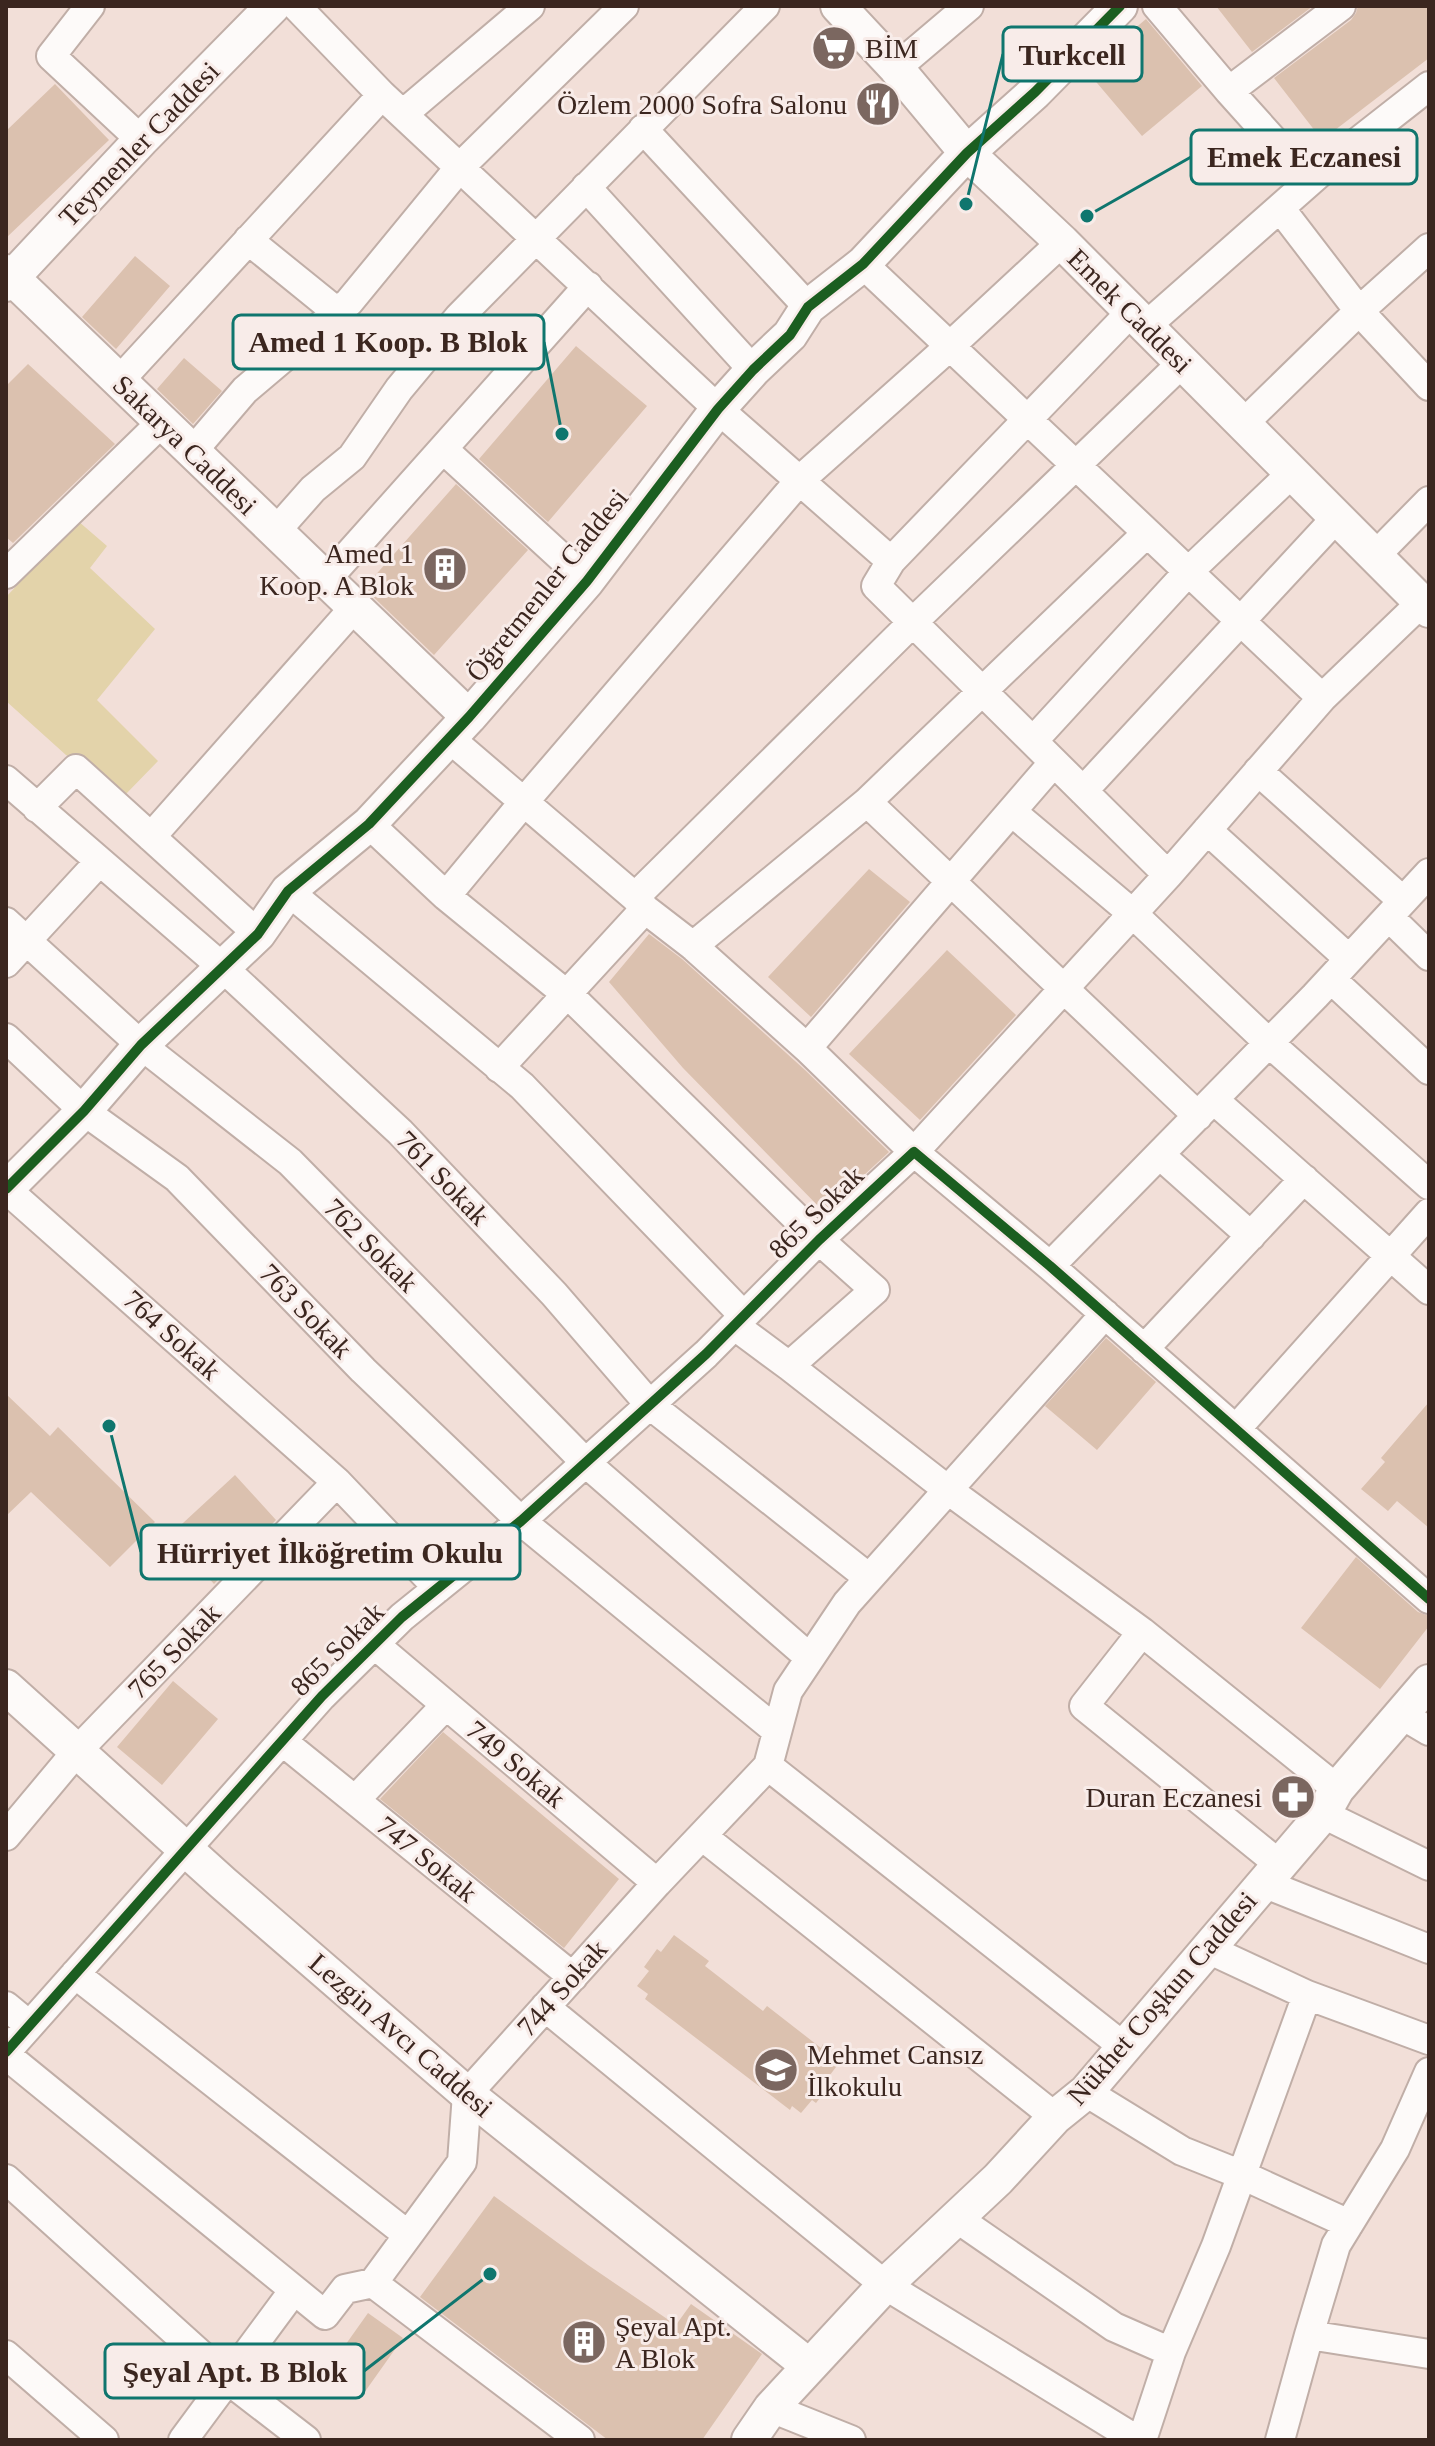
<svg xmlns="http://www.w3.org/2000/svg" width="1435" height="2446" viewBox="0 0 1435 2446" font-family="Georgia,serif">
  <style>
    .green { fill: #e3d3aa }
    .building { fill: #dbc1af }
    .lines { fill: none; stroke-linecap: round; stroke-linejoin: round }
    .minor-casing { stroke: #c0aea7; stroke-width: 32 }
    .tertiary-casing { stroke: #c0aea7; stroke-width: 38 }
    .minor { stroke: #fdfaf9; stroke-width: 28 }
    .tertiary { stroke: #fdfaf9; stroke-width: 34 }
    .cycleway-casing { stroke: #f8ece9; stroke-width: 15 }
    .cycleway { stroke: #1b5e20; stroke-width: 10 }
    .labels { text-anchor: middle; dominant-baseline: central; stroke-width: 6; stroke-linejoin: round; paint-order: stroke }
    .poi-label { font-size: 28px; fill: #3b261f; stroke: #f8ece9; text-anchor: start }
    .street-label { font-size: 28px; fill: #3b261f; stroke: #f8ece9 }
    .leader { fill: none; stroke: #0f766e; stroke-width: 3 }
    .callout-dot { fill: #0f766e; stroke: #f8ece9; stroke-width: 3 }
    .callout { fill: #f8ece9; stroke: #0f766e; stroke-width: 3 }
    .callout-label { font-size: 30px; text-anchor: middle; font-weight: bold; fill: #3b261f }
  </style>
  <rect width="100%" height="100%" fill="#f2dfd8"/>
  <path class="green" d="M78,521L107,546L90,568L155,629L97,700L158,761L124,796L66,755L6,701V597Z"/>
  <path class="building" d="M1216,6H1313L1252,52Z
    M1358,6H1429V58L1322,140L1274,78L1351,20L1356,13Z
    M1146,19L1202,86L1142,136L1086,70Z
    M55,84L109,140L6,238V131Z
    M135,256L170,286L116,349L82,317Z
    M576,346L647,406L548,522L479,459Z
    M184,358L222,391L193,424L157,389Z
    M28,364L115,444L13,543L6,537V386Z
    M456,484L528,550L434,655L364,588Z
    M869,869L910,902L811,1017L768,977Z
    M649,934L682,959L805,1070L889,1152L824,1212L683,1068L609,982Z
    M947,950L1016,1015L920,1120L849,1054Z
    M1106,1338L1156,1382L1097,1450L1045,1406Z
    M6,1394L50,1436L58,1427L155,1522L110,1567L31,1492L6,1516Z
    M1429,1402V1528L1397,1501L1388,1511L1361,1489L1385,1462L1381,1458Z
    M235,1475L276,1520L214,1584L170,1535Z
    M1356,1557L1418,1612L1429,1616V1626L1380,1689L1301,1628Z
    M173,1681L218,1719L162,1785L117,1747Z
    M443,1732L619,1879L564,1948L380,1799Z
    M674,1935L709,1961L705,1966L763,2011L767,2006L821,2048L823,2044L842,2059L827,2079L832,2082L816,2103L812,2100L801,2113L792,2106L790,2110L645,1999L648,1994L637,1986L649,1971L644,1967L657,1949L661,1952Z
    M494,2196L588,2265L676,2325L691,2304L762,2354L702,2440H608L420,2297Z
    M368,2313L403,2338L364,2393L329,2368Z"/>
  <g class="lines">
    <g class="minor-casing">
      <path id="minor" d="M90,6L51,56L141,140
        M296,6L382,95L718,409L891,561L876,586L1168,875L1322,698
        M1157,6L1229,91L1341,6
        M896,68L969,6
        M1229,91L1310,181
        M403,114L530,6
        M643,129L808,307
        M586,187L753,370
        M1280,208L1359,311L1429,248
        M248,240L337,312
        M863,264L1322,698L1422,602
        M1146,326L1332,162L1429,86
        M119,381L382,95
        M1243,424L1359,311L1429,386
        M443,449L587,581
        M192,452L245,390L349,302L460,167L624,6
        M275,532L313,489L352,457L399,389L459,317L765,6
        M1375,556L1429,501
        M891,561L1131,312
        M6,574L162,422
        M325,581L588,286
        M449,738L635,897L645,909L693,946L807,1048L914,1152L1168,875
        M1033,741L1188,572L1292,473
        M1258,771L1403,901
        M6,780L221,966L400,1132L554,1294L650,1405L869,1578
        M1083,791L1337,517
        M867,802L1198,1116
        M37,808L76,769L258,934
        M1012,812L1132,913L1269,1043L1429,1185
        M369,824L446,896L576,1002L819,1240L875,1290L789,1366L948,1490L1142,1632L1337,1789
        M1207,830L1349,959
        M151,837L353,609
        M288,891L522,1086L744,1316
        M446,896L523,803L800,480L949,347L1062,242
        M635,897L913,622L1182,363
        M1389,917L1429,956
        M6,922L141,1045L290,1162L586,1463L810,1658
        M693,946L867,802L1147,533
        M6,963L99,862
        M1331,979L1429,1070
        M6,1038L84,1111L177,1178L363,1370L521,1521L777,1731
        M807,1048L1054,762
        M499,1068L645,909
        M1214,1100L1429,1290
        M1160,1155L1251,1236
        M6,1189L337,1482L438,1588
        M1050,1266L1315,996L1429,873
        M735,1326L789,1366
        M1144,1349L1304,1179
        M1236,1429L1429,1213
        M1142,1632L1084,1706L1279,1864
        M374,1644L657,1883
        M1402,1715L1429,1731
        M282,1741L573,1977
        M768,1766L1124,2047
        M355,1800L446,1705
        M1323,1814L1429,1866
        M6,1836L77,1751L337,1482
        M702,1836L1055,2117
        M1263,1883L1429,1949
        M1208,1949L1307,1995L1429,2040
        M75,1974L408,2235
        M6,2006L29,2025
        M545,2007L885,2285L1137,2440
        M6,2052L322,1696L402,1617L521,1521L706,1354L819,1240L914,1152L1050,1266L1429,1599
        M6,2055L325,2315L345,2289L373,2283L462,2162L467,2094L657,1883L768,1766L788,1691L847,1603L1105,1314
        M1086,2092L1182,2151L1242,2175L1349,2224
        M6,2179L232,2383L306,2440
        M955,2217L1114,2327L1171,2352
        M373,2283L580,2440
        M1309,2335L1336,2245L1395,2149L1429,2072
        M6,2355L104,2440
        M771,2408L851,2440
        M183,2440L294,2290
        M1142,2440L1171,2352L1216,2246L1307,1995
        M1280,2440L1309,2335L1429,2354"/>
    </g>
    <g class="tertiary-casing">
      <path id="tertiary" d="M838,6L896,68L967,153L1062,242L1429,610
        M6,272L469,717
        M6,284L141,140L273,6
        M6,1189L84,1111L141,1045L258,934L288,891L369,824L469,717L587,581L718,409L753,370L790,335L808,307L863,264L967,153L1035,92L1120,6
        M6,1687L223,1883L467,2094L809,2366
        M749,2440L771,2408L885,2285L998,2179L1055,2117L1086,2092L1323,1814L1337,1789L1429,1682"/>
    </g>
    <use href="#minor" class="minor"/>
    <use href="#tertiary" class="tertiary"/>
    <g class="cycleway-casing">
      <path id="cycleway" d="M6,1189L84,1111L141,1045L258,934L288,891L369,824L469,717L587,581L718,409L753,370L790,335L808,307L863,264L967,153L1035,92L1120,6
        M6,2052L322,1696L402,1617L521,1521L706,1354L819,1240L914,1152L1050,1266L1429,1599"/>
    </g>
    <use href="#cycleway" class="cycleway"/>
  </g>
  <defs>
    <g id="supermarket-disc" transform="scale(2.3)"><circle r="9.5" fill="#7b6760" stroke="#f8ece9"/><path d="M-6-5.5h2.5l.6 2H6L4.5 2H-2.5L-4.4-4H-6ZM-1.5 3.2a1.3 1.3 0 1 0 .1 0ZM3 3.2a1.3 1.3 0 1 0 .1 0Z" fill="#fff"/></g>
    <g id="restaurant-disc" transform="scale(2.3)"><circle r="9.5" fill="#7b6760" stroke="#f8ece9"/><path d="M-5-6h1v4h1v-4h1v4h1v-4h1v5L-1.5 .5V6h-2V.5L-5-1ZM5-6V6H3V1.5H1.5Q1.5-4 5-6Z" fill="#fff"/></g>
    <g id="building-disc" transform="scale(2.3)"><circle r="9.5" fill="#7b6760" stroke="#f8ece9"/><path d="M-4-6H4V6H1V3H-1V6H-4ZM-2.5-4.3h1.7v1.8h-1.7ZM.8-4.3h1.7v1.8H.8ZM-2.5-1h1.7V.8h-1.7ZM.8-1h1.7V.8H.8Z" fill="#fff"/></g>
    <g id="pharmacy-disc" transform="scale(2.3)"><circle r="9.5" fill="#7b6760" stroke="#f8ece9"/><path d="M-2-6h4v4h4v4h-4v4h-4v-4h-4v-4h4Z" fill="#fff"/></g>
    <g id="school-disc" transform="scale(2.3)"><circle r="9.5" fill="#7b6760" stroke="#f8ece9"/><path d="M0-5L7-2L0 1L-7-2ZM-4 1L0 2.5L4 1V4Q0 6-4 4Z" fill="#fff"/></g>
  </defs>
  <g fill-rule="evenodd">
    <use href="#supermarket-disc" x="834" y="48"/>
    <use href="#restaurant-disc" x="878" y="104"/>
    <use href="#building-disc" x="445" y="569"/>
    <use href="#pharmacy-disc" x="1293" y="1797"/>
    <use href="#school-disc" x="776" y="2070"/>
    <use href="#building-disc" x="584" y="2342"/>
  </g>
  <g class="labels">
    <g class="poi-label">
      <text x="865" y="48">BİM</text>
      <text x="847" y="104" text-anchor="end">Özlem 2000 Sofra Salonu</text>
      <text x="414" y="553" text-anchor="end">Amed 1<tspan x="414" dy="32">Koop. A Blok</tspan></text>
      <text x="1262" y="1797" text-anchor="end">Duran Eczanesi</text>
      <text x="807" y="2054">Mehmet Cansız<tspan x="807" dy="32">İlkokulu</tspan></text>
      <text x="615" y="2326">Şeyal Apt.<tspan x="615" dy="32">A Blok</tspan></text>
    </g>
    <g class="street-label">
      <text transform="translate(139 144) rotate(-46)">Teymenler Caddesi</text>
      <text transform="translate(1130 311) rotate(45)">Emek Caddesi</text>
      <text transform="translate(185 445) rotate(44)">Sakarya Caddesi</text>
      <text transform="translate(547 585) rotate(-51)">Öğretmenler Caddesi</text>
      <text transform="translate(443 1178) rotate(46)">761 Sokak</text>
      <text transform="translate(816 1212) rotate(-44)">865 Sokak</text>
      <text transform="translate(371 1245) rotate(45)">762 Sokak</text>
      <text transform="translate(306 1311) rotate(46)">763 Sokak</text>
      <text transform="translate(172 1335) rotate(42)">764 Sokak</text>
      <text transform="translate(337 1649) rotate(-45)">865 Sokak</text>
      <text transform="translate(174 1651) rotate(-46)">765 Sokak</text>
      <text transform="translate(516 1764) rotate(40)">749 Sokak</text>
      <text transform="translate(427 1859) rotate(39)">747 Sokak</text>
      <text transform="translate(562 1988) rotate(-48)">744 Sokak</text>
      <text transform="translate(1162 1998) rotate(-49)">Nükhet Coşkun Caddesi</text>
      <text transform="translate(401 2035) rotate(41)">Lezgin Avcı Caddesi</text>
    </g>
  </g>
  <path class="leader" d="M966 204L1003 54M1087 216L1191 157M562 434L544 342M109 1426L141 1552M490 2274L364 2371"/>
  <g class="callout-dot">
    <circle cx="966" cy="204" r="8"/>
    <circle cx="1087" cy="216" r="8"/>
    <circle cx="562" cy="434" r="8"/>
    <circle cx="109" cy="1426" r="8"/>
    <circle cx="490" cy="2274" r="8"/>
  </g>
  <g class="callout">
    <rect x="1003" y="27" width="139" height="54" rx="8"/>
    <rect x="1191" y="130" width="226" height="54" rx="8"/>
    <rect x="233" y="315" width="311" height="54" rx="8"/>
    <rect x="141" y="1525" width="379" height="54" rx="8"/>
    <rect x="105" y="2344" width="259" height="54" rx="8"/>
  </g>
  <g class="callout-label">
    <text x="1072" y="65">Turkcell</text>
    <text x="1304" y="167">Emek Eczanesi</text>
    <text x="388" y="352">Amed 1 Koop. B Blok</text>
    <text x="330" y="1563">Hürriyet İlköğretim Okulu</text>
    <text x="235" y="2382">Şeyal Apt. B Blok</text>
  </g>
  <rect width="1435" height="2446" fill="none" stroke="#3b261f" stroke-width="16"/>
</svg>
